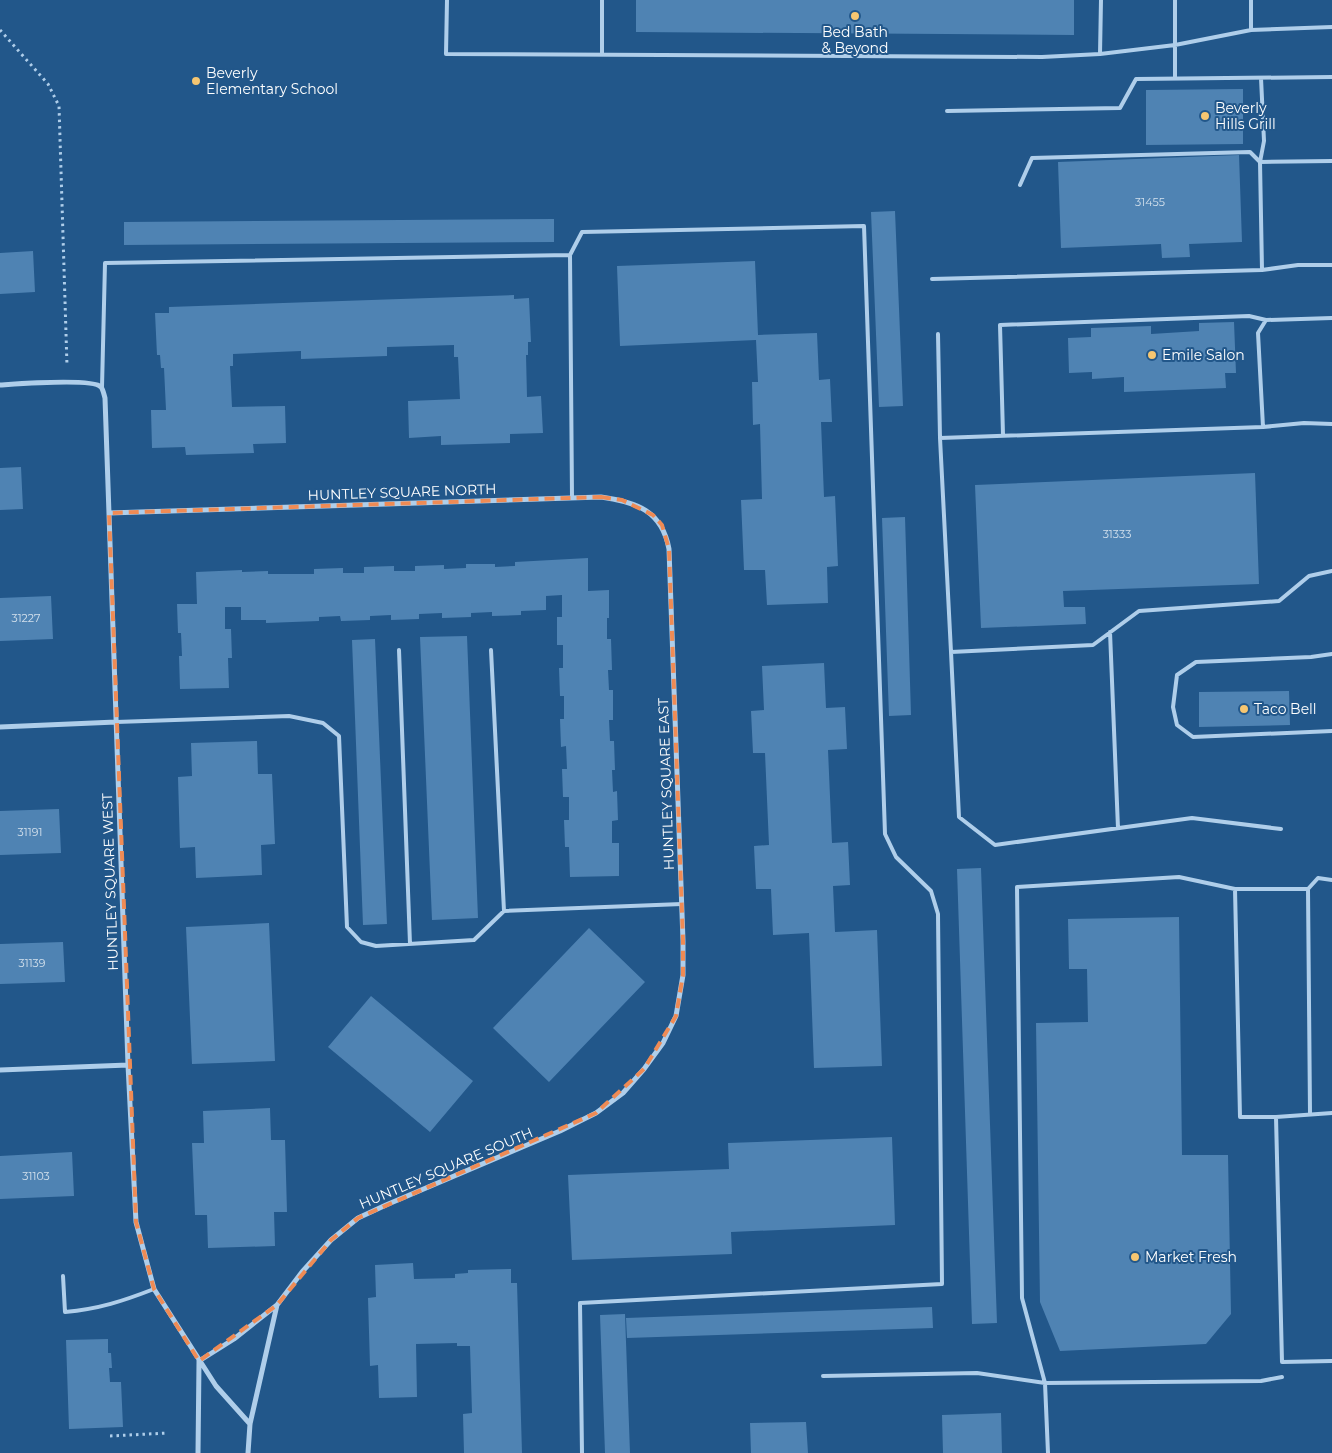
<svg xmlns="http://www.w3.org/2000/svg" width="1332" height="1453" viewBox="0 0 1332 1453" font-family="Montserrat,sans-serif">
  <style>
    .building { fill: #4f83b3 }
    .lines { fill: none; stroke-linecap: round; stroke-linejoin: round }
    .path { stroke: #afceea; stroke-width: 3; stroke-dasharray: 2.5 4; stroke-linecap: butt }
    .service { stroke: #afceea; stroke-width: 4 }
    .minor { stroke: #afceea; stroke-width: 5 }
    .marked { fill: none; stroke: #ef8b55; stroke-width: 4; stroke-dasharray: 10 6; stroke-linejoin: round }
    .poi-dot { fill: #f6c671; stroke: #22578a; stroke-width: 2 }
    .labels { text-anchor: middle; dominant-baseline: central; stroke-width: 4; stroke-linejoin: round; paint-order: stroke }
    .number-label { font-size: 11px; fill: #d3e0ec }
    .poi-label { font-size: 14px; fill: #fff; stroke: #22578a; text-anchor: start }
    .street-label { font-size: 14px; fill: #fff; stroke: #22578a }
  </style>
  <rect width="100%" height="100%" fill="#22578a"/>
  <path class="building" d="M636,0H1074V35L636,32Z
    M1243,89V144L1146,145V90Z
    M1239,155L1242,242L1189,244L1190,257L1162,258L1161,244L1061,248L1058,162Z
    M895,211L903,406L879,407L871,212Z
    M554,219V242L124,245V222Z
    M33,251L35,292L0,294V253Z
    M755,261L758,335L817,333L819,380L830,379L832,422H821L824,497L835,496L838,566L827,567L828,603L767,605L765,570H744L741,500L762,499L760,424L753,425L752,382H758L756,340L620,346L617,266Z
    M514,295V299L529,298L531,342H528V355H526L527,397L541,396L543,433L510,434V443L441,445V436L409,438L408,401L460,399L458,357H454V345L387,347V356L301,359V351L233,354V366H230L232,407L285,406L286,443L253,444L254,453L186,455L185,447L152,448L151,410H166L164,368H161L160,355H157L155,313H169V307Z
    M1234,322L1236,373H1225L1226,388L1124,392V377L1092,379V372L1069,373L1068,338L1091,337V328L1151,326V334L1199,331V323Z
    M21,467L23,509L0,510V468Z
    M1255,473L1259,584L1063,591L1064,607H1085L1086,624L981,628L975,485Z
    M905,517L911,715L889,716L882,518Z
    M588,558V591L609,590V618H607V639H611L612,670H608L609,690H613V720H609L610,741H614L615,770H612L613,792L617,791L618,820L612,821V843H619V876L570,877L569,847H565L564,820H569V797H563L562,769H567L566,746L561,747L560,719H564V696H560L559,668H563V645H557V617H562V595L546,596V610L521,611V615L492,616V612L471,613V617L442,618V613L419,614V619L391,620V615L370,616V620L341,621L340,616L319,617V621L266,623V620H241V607H225V629H231L232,658H228L229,688L180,689L179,656H182L181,633H178L177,604H197L196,572L242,570V572L268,571V574H314V569L343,568V573H364V567L394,566V571H415V566L444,565V569L466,568V564H495V567L515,566V562Z
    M51,596L53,639L0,641V598Z
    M467,636L478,918L432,920L420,637Z
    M375,639L387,924L363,925L352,640Z
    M824,663L826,708L845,707L847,749L828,750L832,843L848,842L850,885L833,886L835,932L877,930L882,1066L814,1068L809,933L773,935L771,889H756L754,846L769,845L765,753H753L751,711L764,710L762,666Z
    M1289,691L1290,725L1199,727V692Z
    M257,741L258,774H272L275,844L261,845L262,875L196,878L195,847L180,848L178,777L192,776L191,743Z
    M59,809L61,853L0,855V811Z
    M981,868L997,1323L972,1324L957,869Z
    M1179,917L1182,1155H1228L1231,1314L1206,1344L1060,1351L1040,1302L1036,1023L1088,1022L1087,969H1069L1068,919Z
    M269,923L275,1061L192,1064L186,927Z
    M589,928L645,982L549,1082L493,1028Z
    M63,942L65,982L0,984V944Z
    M371,996L473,1081L430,1132L328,1047Z
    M270,1108L271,1140H285L287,1212H274L275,1246L208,1248L207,1215H195L192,1143H204L203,1111Z
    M892,1137L895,1225L731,1232L732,1254L572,1260L568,1175L729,1169L728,1143Z
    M72,1152L74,1196L0,1199V1156Z
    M413,1263L414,1279L455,1278V1274L468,1273V1270L511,1269V1283H517L522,1453H464L463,1414L472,1413L470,1346H457V1343L416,1344L417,1397L379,1398L378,1365L370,1366L368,1298L376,1297L375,1265Z
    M932,1307L933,1328L627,1338L626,1318Z
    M625,1314L630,1453H605L600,1315Z
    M108,1339V1353H111L112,1368H109L110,1382H121L123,1427L69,1429L66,1340Z
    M1001,1413L1002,1453H943L942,1415Z
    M806,1422L808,1453H751L750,1423Z"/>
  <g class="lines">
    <path class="path" d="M0,30L48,84L59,106L67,366
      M110,1436L168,1433"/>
    <path class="service" d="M447,0L446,54L1042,57L1100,54L1175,45L1251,30L1332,27
      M1175,0V78
      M1251,0V30
      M1100,54L1101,0
      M602,55V0
      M1261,78L1264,141L1260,162L1332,161
      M947,111L1120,108L1136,79L1332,77
      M1020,185L1032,158L1250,152L1260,162L1262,270
      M932,279L1262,270L1298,265H1332
      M938,334L940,438L1263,427L1304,423L1332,424
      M102,387L105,263L570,255
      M1263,427L1258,333L1266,320L1332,318
      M1003,435L1000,325L1249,316L1266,320
      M940,438L951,652L1093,645L1139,611L1279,601L1309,576L1332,571
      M572,498L570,255L582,232L864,226L885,834L896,857L931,891L938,914L942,1284L580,1303L582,1453
      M1110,632L1118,828
      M399,650L410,944
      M491,650L504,911
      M951,652L959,817L995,845L1192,818L1281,829
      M1332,654L1311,657L1196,662L1177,675L1173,707L1177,725L1193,737L1332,731
      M116,722L289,716L323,723L339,736L347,927L361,942L376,946L474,940L504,911L682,904
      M1235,889L1240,1117H1276L1332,1113
      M1308,889L1310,1113
      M1276,1117L1282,1362L1332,1361
      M63,1276L65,1312C99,1309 123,1301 154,1289
      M823,1376L977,1373L1045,1383L1261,1381L1282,1377
      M1048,1453L1045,1383L1022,1298L1017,887L1179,877L1235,889H1308L1318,878L1332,880"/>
    <path class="minor" d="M0,385C16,384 93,378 101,387C103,389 104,395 105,398L128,1065L136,1222L154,1289L216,1386L250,1424
      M109,513L601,497C637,502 662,511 669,549L683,941V975L676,1016L663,1043L644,1069L623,1093L596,1113L560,1131L386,1205L358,1218L331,1240L302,1272L277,1305L234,1339L199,1361
      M0,727L116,722
      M0,1070L128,1065
      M198,1453L199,1362
      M248,1453L250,1424L277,1305"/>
  </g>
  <path class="marked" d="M601,497L622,500L653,515L662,525L669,549L683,941V975L676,1016L644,1069L596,1113L358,1218L331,1240L277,1305L199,1361L154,1289L136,1222L109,513Z"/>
  <g class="poi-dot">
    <circle cx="855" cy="16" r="5"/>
    <circle cx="196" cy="81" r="5"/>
    <circle cx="1205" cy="116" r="5"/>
    <circle cx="1152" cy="355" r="5"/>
    <circle cx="1244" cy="709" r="5"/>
    <circle cx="1135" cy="1257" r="5"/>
  </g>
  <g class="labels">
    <g class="number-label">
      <text x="1150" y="202">31455</text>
      <text x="1117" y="534">31333</text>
      <text x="26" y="618">31227</text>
      <text x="30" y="832">31191</text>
      <text x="32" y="963">31139</text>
      <text x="36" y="1176">31103</text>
    </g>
    <g class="poi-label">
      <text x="855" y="32" text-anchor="middle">Bed Bath<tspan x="855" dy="16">&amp; Beyond</tspan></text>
      <text x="206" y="73">Beverly<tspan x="206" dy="16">Elementary School</tspan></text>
      <text x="1215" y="108">Beverly<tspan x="1215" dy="16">Hills Grill</tspan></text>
      <text x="1162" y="355">Emile Salon</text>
      <text x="1254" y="709">Taco Bell</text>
      <text x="1145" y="1257">Market Fresh</text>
    </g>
    <g class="street-label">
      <text transform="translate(402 492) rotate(-2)">HUNTLEY SQUARE NORTH</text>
      <text transform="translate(666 784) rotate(-92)">HUNTLEY SQUARE EAST</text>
      <text transform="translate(110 882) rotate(-92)">HUNTLEY SQUARE WEST</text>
      <text transform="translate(446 1168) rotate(-23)">HUNTLEY SQUARE SOUTH</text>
    </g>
  </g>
</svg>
